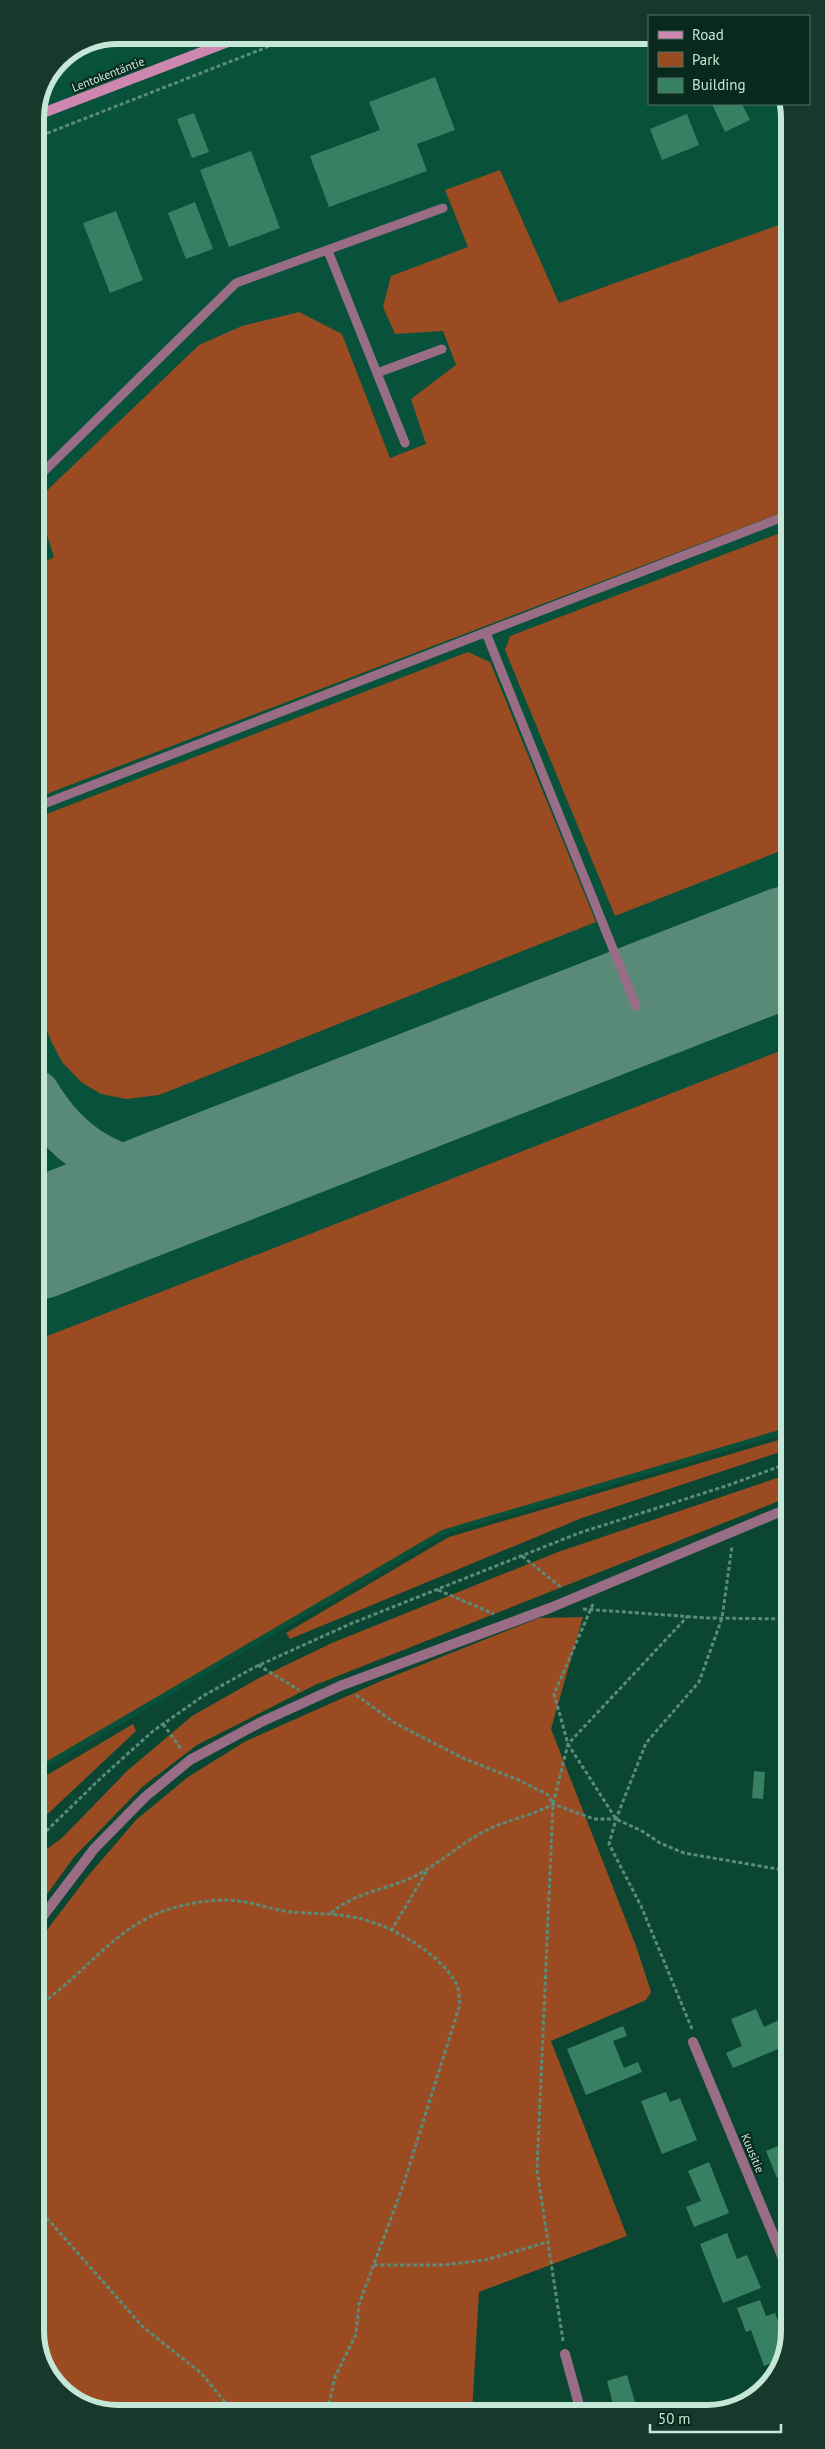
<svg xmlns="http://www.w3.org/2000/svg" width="825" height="2449" viewBox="0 0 825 2449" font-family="'PT Sans',sans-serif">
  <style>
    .built { fill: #08513a }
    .green { fill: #9a4b22 }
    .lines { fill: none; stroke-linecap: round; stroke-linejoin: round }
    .taxiway { stroke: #588a77; stroke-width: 48 }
    .runway { stroke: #588a77; stroke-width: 119 }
    .building { fill: #378064 }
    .path { stroke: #5a8c79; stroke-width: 3; stroke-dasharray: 4 2.5; stroke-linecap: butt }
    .lane { stroke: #9a6d86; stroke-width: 9 }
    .street { stroke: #9a6d86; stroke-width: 10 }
    .secondary { stroke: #ce88af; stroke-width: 10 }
    .labels { text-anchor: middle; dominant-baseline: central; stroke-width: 4; stroke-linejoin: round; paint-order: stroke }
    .street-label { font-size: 12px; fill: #c4e7d7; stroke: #0a291d }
    .rim { fill: none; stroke: #c4e7d7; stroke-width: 6 }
  </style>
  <rect width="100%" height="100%" fill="#0a4632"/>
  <path class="built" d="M118,35H649V104H787L789,1433L446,1534L37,1773L35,112L59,59Z"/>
  <path class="green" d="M500,170L559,303L787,222L788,510L36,798V566L54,557L36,501L199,345L242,326L299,312L342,334L390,458L426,444L411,399L456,365L443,331L395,334L383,307L391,276L468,247L445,190Z
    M788,530V848L615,916L505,650L510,636Z
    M468,652L490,662L596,922L159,1095L126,1099L101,1094L81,1082L62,1062L51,1041L36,1001V818Z
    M788,1048L789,1427L442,1530L37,1767V1340Z
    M789,1437V1449L582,1518L290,1639L286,1633L449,1537Z
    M789,1474V1497L315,1685L197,1745L142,1787L74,1857L37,1908V1856L62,1838L127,1771L192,1716L259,1678L332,1643L558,1552Z
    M583,1617L551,1729L636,1946L651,1992L646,2000L551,2041L627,2236L479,2292L472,2412L112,2414L63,2394L38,2353L37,1943L88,1876L136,1820L188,1777L246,1741L381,1681L539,1618Z
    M133,1724L136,1731L37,1824V1781Z"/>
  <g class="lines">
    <path class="taxiway" d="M36,1094C80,1168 149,1188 228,1165"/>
    <path class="runway" d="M36,1240L788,946"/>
  </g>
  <path class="building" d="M435,77L455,130L417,144L427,171L329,207L310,156L380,130L369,102Z
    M712,104H742L750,120L725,132Z
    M780,104H787V111L784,113Z
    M194,113L209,152L192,158L177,119Z
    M687,114L699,145L662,160L650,129Z
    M251,151L280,228L229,247L200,170Z
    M195,202L213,249L186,259L168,213Z
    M116,211L143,280L110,293L83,223Z
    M754,1771L765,1772L763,1799L752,1798Z
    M756,2009L764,2027L781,2019L790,2044L733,2068L726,2053L742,2046L731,2019Z
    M623,2026L627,2036L613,2041L624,2068L638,2062L642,2072L586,2095L567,2049Z
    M666,2092L670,2102L680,2098L697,2140L662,2154L641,2101Z
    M788,2142L790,2148V2172L777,2178L766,2151Z
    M709,2162L729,2213L694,2227L686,2207L701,2201L688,2171Z
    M727,2233L737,2259L747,2255L761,2288L723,2303L700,2244Z
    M760,2300L766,2316L775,2313L786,2343L781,2359L764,2366L751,2330L746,2332L737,2308Z
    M627,2375L638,2412H615L607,2381Z"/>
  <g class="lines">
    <path class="path" d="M35,138L298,35
      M522,1556L562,1588
      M438,1590L494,1614
      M593,1604L554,1694L568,1744L616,1819L642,1831L660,1843L684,1853L789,1871
      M583,1609L708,1618L789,1619
      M258,1665L299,1690
      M356,1695L395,1723L465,1759L521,1781L548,1795L553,1804
      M163,1724L182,1750
      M37,1840L103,1776L153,1731L203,1696L255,1667L350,1624L579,1533L729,1485L789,1463
      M331,1913C354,1893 384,1890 411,1878C439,1865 461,1842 489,1829C510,1819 532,1816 553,1804L594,1819H616
      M391,1931L428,1869
      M37,2006C82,1978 112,1929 164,1911C187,1903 214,1898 239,1901C256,1903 273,1910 291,1912C315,1914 339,1913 362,1919C394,1927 442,1955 457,1985C459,1991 459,1998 460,2004L403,2186L359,2304L356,2334L335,2377L327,2413
      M692,2029L641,1906L609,1844L616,1819L646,1743L699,1682L722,1618L732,1546
      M38,2208L143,2327L201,2373L234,2413
      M374,2265H444L485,2260L548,2242
      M563,2341L537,2170L553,1804L568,1744L688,1616"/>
    <path class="lane" d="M328,251L405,443
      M377,373L442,349
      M36,479L236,283L443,208
      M486,633L636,1006
      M36,807L788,515"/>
    <path class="street" d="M37,1924L94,1849L145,1797L190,1760L261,1722L340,1686L550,1608L789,1508
      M693,2042L790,2275
      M565,2354L581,2412"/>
    <path class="secondary" d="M35,116L246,35"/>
  </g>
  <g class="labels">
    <g class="street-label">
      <text transform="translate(108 74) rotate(-21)">Lentokentäntie</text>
      <text transform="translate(753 2153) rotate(67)">Kuusitie</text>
    </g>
  </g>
  <path d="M0 0H825V2449H0ZM118 44H707A74 74 0 0 1 781 118V2331A74 74 0 0 1 707 2405H118A74 74 0 0 1 44 2331V118A74 74 0 0 1 118 44Z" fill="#19382c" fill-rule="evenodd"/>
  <path class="rim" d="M118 44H707A74 74 0 0 1 781 118V2331A74 74 0 0 1 707 2405H118A74 74 0 0 1 44 2331V118A74 74 0 0 1 118 44Z"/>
  <rect x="648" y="15" width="162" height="90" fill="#0a291d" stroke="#547567"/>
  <rect x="658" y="31" width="25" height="8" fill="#ce88af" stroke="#547567"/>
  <text x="692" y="40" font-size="15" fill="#c4e7d7">Road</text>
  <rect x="658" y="52" width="25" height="15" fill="#9a4b22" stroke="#547567"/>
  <text x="692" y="65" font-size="15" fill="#c4e7d7">Park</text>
  <rect x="658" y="78" width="25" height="15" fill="#378064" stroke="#547567"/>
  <text x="692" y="90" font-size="15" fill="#c4e7d7">Building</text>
  <path d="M650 2424v8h131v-8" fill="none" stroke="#c4e7d7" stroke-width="2.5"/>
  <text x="658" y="2424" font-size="15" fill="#c4e7d7" stroke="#0a291d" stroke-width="4" paint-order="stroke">50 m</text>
</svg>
